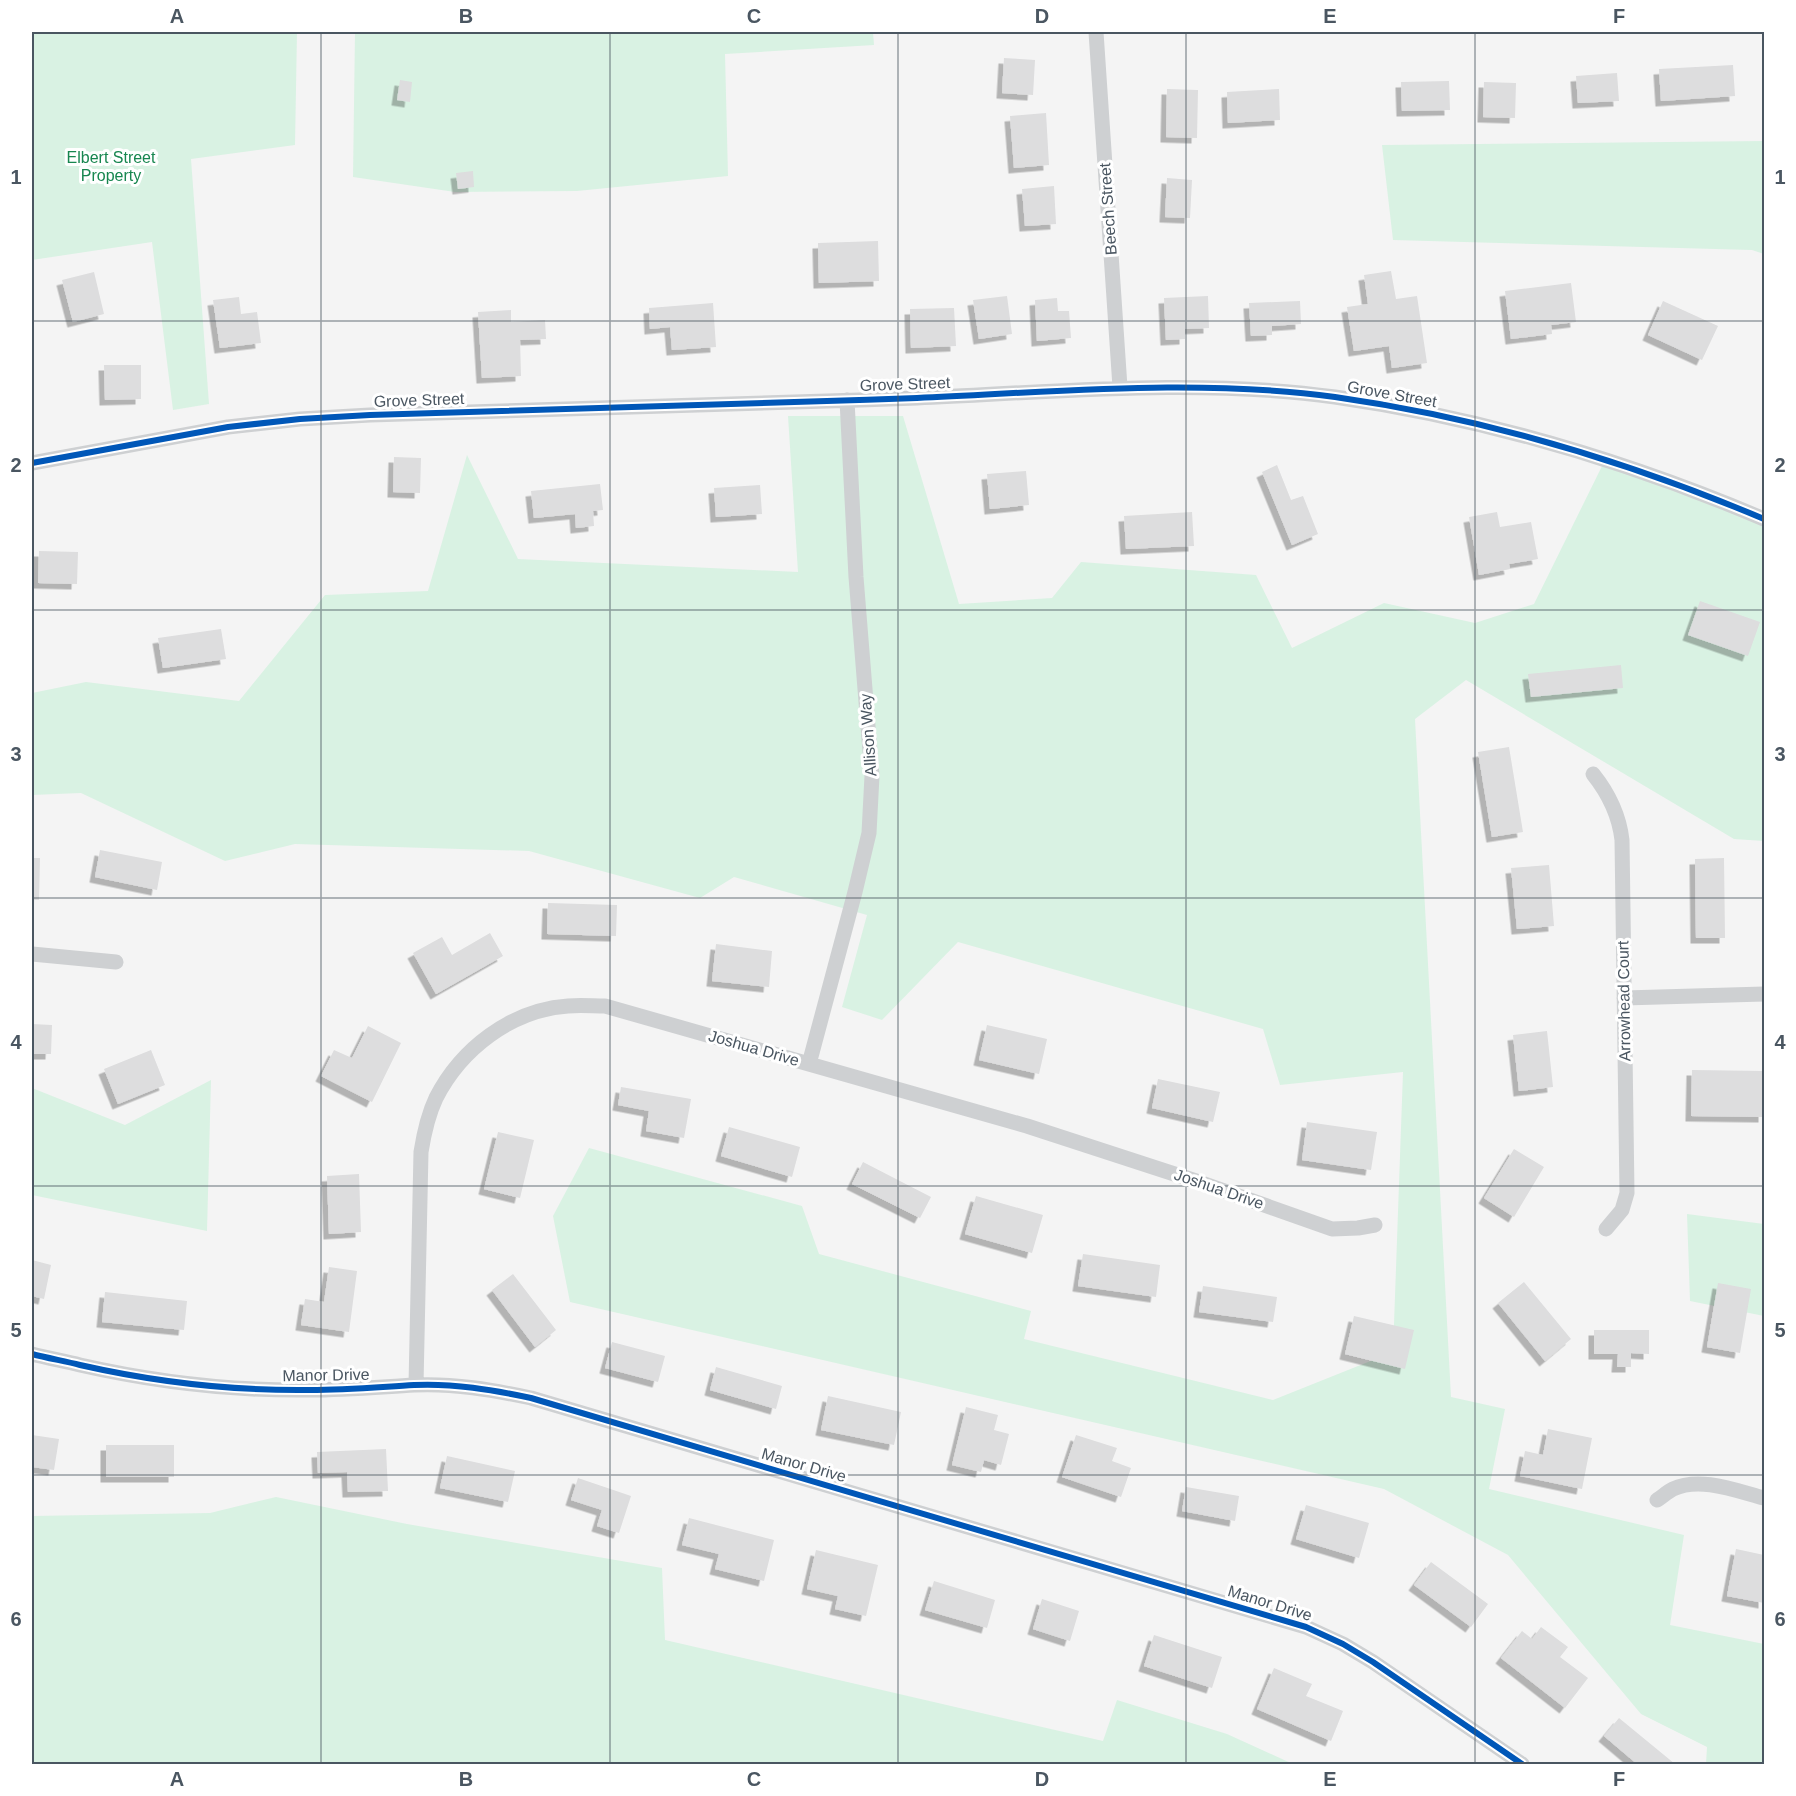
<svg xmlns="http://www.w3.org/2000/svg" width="1796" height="1796" viewBox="0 0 1796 1796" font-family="Helvetica,sans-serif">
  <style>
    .green { fill: #d9f2e3 }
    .building { fill: #ddddde; filter: url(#shadow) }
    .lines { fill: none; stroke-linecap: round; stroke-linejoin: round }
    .street { stroke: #ced0d2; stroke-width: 15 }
    .cycleway-casing { stroke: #fff; stroke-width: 10 }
    .cycleway { stroke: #0057b8; stroke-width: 6 }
    .grid { fill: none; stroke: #4a5661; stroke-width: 1.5; stroke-opacity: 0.55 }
    .labels { text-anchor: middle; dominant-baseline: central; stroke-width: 6; stroke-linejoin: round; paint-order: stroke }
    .park-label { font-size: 16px; fill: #17864f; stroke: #fff }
    .street-label { font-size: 16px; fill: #4a5661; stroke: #fff }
    .neatline { fill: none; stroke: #4a5661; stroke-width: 2 }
    .grid-label { font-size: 20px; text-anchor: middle; font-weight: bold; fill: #4a5661 }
  </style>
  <defs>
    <filter id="shadow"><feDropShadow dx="-5.5" dy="5.5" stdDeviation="0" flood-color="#0004"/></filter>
  </defs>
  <rect width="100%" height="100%" fill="#f4f4f4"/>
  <path class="green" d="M32,32H297L295,145L191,159L209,404L173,410L152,242L32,260Z
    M355,32H873L874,45L725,54L728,176L577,191L455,192L353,177Z
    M1764,141V254L1752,250L1393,240L1382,145Z
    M788,416H903L959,604L1052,598L1081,562L1256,575L1292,648L1384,603L1475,623L1534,604L1605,460L1758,514L1764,509V841L1734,839L1466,680L1415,719L1451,1397L1505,1409L1489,1489L1684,1535L1670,1625L1764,1644V1764H1706L1707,1747L1641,1714L1508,1555L1384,1489L570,1302L553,1216L589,1148L802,1206L819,1254L1031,1311L1024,1339L1273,1400L1393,1352L1403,1072L1280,1085L1263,1029L958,942L882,1020L842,1007L867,915L734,877L700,898L529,851L295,844L225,861L81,793L32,795V693L86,682L239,701L325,595L428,591L467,455L518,559L798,572Z
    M211,1080L207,1231L32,1195V1088L125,1125Z
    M1687,1214L1764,1224V1316L1690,1301Z
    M276,1497L407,1524L662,1568L665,1640L1103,1741L1117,1700L1227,1734L1293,1764H32V1516L210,1513Z"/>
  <path class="building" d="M1004,58L1035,60L1033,95L1002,93Z
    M1733,65L1735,96L1661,101L1659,69Z
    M1617,73L1619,101L1578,103L1576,76Z
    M400,80L412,82L410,102L397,100Z
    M1449,81L1450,110L1402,111L1401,82Z
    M1484,82L1516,83L1515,118L1483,117Z
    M1167,89L1198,90L1197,138L1166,137Z
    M1279,89L1280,120L1228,123L1227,92Z
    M1046,113L1049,165L1014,168L1010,116Z
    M473,171L474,187L458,189L456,173Z
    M1167,178L1192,180L1190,218L1165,217Z
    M1054,186L1056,224L1025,226L1022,189Z
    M878,241L879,281L819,283L818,243Z
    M1391,271L1396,299L1417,296L1427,363L1392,368L1389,346L1354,351L1347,307L1368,304L1364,275Z
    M94,272L104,314L73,322L62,280Z
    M1571,283L1576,322L1551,325L1552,334L1511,339L1505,291Z
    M1007,296L1012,334L979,339L973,300Z
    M1208,296L1209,328L1185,329V339L1166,340L1164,298Z
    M239,297L241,314L257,312L261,343L220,348L213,300Z
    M1057,298L1058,311H1069L1071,338L1037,341L1035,300Z
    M1300,301L1301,324L1272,326V335L1251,336L1249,303Z
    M1663,301L1718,326L1702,360L1648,335Z
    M713,303L716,347L672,350L670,327L650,329L649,308Z
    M954,308L956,346L911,348L910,309Z
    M511,310V322L545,320L546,339L520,340L521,376L482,378L478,312Z
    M104,365H141V399L105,400Z
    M394,457L421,458L420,493L393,492Z
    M1277,465L1291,500L1303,496L1318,534L1292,545L1262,472Z
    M1026,471L1029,505L990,509L987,474Z
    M600,484L603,510L593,511L594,526L576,528L575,514L534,518L531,491Z
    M760,485L762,514L716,517L714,488Z
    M1192,512L1194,546L1126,549L1124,516Z
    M1497,512L1500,527L1531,522L1538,559L1509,564L1510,569L1479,575L1469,517Z
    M39,551L78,552L77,584L38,583Z
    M1700,601L1760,622L1748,656L1688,635Z
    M221,629L226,659L163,668L158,638Z
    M1621,665L1623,688L1531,697L1528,674Z
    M1509,747L1523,832L1492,837L1478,752Z
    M100,850L162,862L157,890L95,877Z
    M32,858H40L39,900H32Z
    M1724,858L1725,938H1696L1695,859Z
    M1549,865L1554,926L1517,929L1511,868Z
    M548,903L617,905L616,936L547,934Z
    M490,933L503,956L436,994L413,953L442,937L452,955Z
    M716,944L772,951L769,987L712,981Z
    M32,1024L52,1025L51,1054H32Z
    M987,1025L1047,1039L1039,1074L979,1060Z
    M368,1026L401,1043L372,1102L321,1076L334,1050L352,1058Z
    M1547,1031L1553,1087L1519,1091L1513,1035Z
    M151,1050L165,1085L118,1104L104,1069Z
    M1692,1070L1764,1071V1117L1691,1116Z
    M1158,1079L1220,1092L1213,1122L1152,1108Z
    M621,1087L691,1099L684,1138L646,1131L649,1111L618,1105Z
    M1307,1122L1377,1132L1371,1170L1302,1160Z
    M729,1127L800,1147L792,1177L721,1156Z
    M498,1132L534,1140L520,1198L484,1189Z
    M1514,1149L1544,1167L1514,1217L1484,1198Z
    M863,1162L931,1197L920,1218L852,1184Z
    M359,1174L361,1232L329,1234L327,1176Z
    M976,1196L1043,1215L1032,1253L965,1234Z
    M1083,1254L1160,1265L1156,1297L1078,1286Z
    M32,1260L51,1265L44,1299L32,1296Z
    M329,1267L357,1271L349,1332L301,1325L305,1299L324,1302Z
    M513,1274L556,1330L535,1347L492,1290Z
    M1524,1282L1571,1339L1545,1361L1498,1303Z
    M1718,1283L1751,1289L1740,1353L1707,1347Z
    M1203,1286L1277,1297L1273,1322L1199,1312Z
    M105,1292L187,1301L184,1330L102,1322Z
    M1354,1316L1414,1330L1405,1369L1345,1354Z
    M1594,1330H1649V1354L1631,1353V1367H1617L1618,1354H1594Z
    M612,1342L665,1356L658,1382L605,1368Z
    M716,1367L782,1386L776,1409L710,1390Z
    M828,1396L901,1412L894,1445L821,1430Z
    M966,1407L998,1415L994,1430L1009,1434L1001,1465L984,1460L981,1472L952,1465Z
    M1548,1429L1592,1438L1582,1489L1520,1476L1525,1451L1543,1455Z
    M32,1435L59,1439L54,1470L32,1467Z
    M1076,1435L1117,1448L1112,1461L1131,1468L1121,1497L1062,1477Z
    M106,1445H174V1477H106Z
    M386,1449L388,1491L348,1492L347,1472L318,1473L317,1452Z
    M447,1456L515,1471L508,1502L440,1488Z
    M578,1478L631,1496L619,1533L597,1526L602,1510L571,1500Z
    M1186,1487L1239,1496L1235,1521L1182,1511Z
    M1306,1505L1369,1523L1359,1558L1296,1539Z
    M689,1518L774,1540L764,1581L715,1569L719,1554L682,1545Z
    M1736,1549L1764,1555V1603L1727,1596Z
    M816,1550L878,1565L866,1616L835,1609L838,1596L807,1589Z
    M1431,1562L1488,1604L1471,1627L1414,1585Z
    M934,1581L995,1600L987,1628L925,1610Z
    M1042,1599L1079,1611L1070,1641L1033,1629Z
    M1541,1627L1568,1647L1560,1657L1588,1678L1565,1708L1501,1658L1522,1631L1532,1639Z
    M1154,1635L1222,1657L1212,1688L1144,1666Z
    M1274,1668L1312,1684L1306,1696L1343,1711L1331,1741L1257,1709Z
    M1619,1718L1675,1764H1637L1604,1736Z"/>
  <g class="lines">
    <path class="street" d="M1096,32L1120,387
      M32,463L228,427L300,419L370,415C553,409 735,405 917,398C1057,392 1195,378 1335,397C1483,418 1627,461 1764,519
      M1593,774C1609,794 1619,814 1622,840L1627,1193L1622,1210L1606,1229
      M32,954L116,962
      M1624,998L1764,994
      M809,1064L855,892L869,833L872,776L856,577L847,400
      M32,1354C47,1358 64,1361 80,1365C155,1382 233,1391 310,1390C345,1390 379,1387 414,1385C453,1383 493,1390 531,1398L1306,1627L1343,1644L1373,1662L1522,1764
      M416,1385L421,1152C424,1133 428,1115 436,1098C461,1049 511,1010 568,1006C580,1005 593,1006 605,1006L1027,1126L1199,1182L1332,1229L1358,1228L1375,1225
      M1657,1500C1662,1497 1667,1492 1673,1489C1700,1476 1737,1491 1764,1498"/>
    <g class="cycleway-casing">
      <path id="cycleway" d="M32,463L228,427L300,419L370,415C553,409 735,405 917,398C1057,392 1195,378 1335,397C1483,418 1627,461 1764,519
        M32,1354C47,1358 64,1361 80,1365C155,1382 233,1391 310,1390C345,1390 379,1387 414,1385C453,1383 493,1390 531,1398L1306,1627L1343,1644L1373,1662L1522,1764"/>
    </g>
    <use href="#cycleway" class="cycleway"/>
  </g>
  <path class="grid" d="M321,32V1764M610,32V1764M898,32V1764M1186,32V1764M1475,32V1764M32,321H1764M32,610H1764M32,898H1764M32,1186H1764M32,1475H1764"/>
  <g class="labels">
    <g class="park-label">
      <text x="111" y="157">Elbert Street<tspan x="111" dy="18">Property</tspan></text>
    </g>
    <g class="street-label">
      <text transform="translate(1108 209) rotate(-94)">Beech Street</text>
      <text transform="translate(905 384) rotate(-2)">Grove Street</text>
      <text transform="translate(1392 394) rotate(10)">Grove Street</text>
      <text transform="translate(419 400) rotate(-2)">Grove Street</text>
      <text transform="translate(868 735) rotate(-94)">Allison Way</text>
      <text transform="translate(1624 1001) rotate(-91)">Arrowhead Court</text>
      <text transform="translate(754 1048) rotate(16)">Joshua Drive</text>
      <text transform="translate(1219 1189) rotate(19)">Joshua Drive</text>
      <text transform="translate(326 1375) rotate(-1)">Manor Drive</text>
      <text transform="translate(804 1465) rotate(16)">Manor Drive</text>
      <text transform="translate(1270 1603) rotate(17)">Manor Drive</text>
    </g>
  </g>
  <rect width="1796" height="1796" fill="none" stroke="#ffffff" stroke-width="66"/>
  <rect x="33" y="33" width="1730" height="1730" class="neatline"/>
  <g class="grid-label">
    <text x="177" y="23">A</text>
    <text x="466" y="23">B</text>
    <text x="754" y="23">C</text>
    <text x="1042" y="23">D</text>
    <text x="1330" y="23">E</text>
    <text x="1619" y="23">F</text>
    <text x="16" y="184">1</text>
    <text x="1780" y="184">1</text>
    <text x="16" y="472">2</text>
    <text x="1780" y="472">2</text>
    <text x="16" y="761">3</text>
    <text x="1780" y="761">3</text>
    <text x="16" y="1049">4</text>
    <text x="1780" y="1049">4</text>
    <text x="16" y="1337">5</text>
    <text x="1780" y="1337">5</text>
    <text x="16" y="1626">6</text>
    <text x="1780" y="1626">6</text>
    <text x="177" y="1786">A</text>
    <text x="466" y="1786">B</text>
    <text x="754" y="1786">C</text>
    <text x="1042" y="1786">D</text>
    <text x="1330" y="1786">E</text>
    <text x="1619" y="1786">F</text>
  </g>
</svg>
